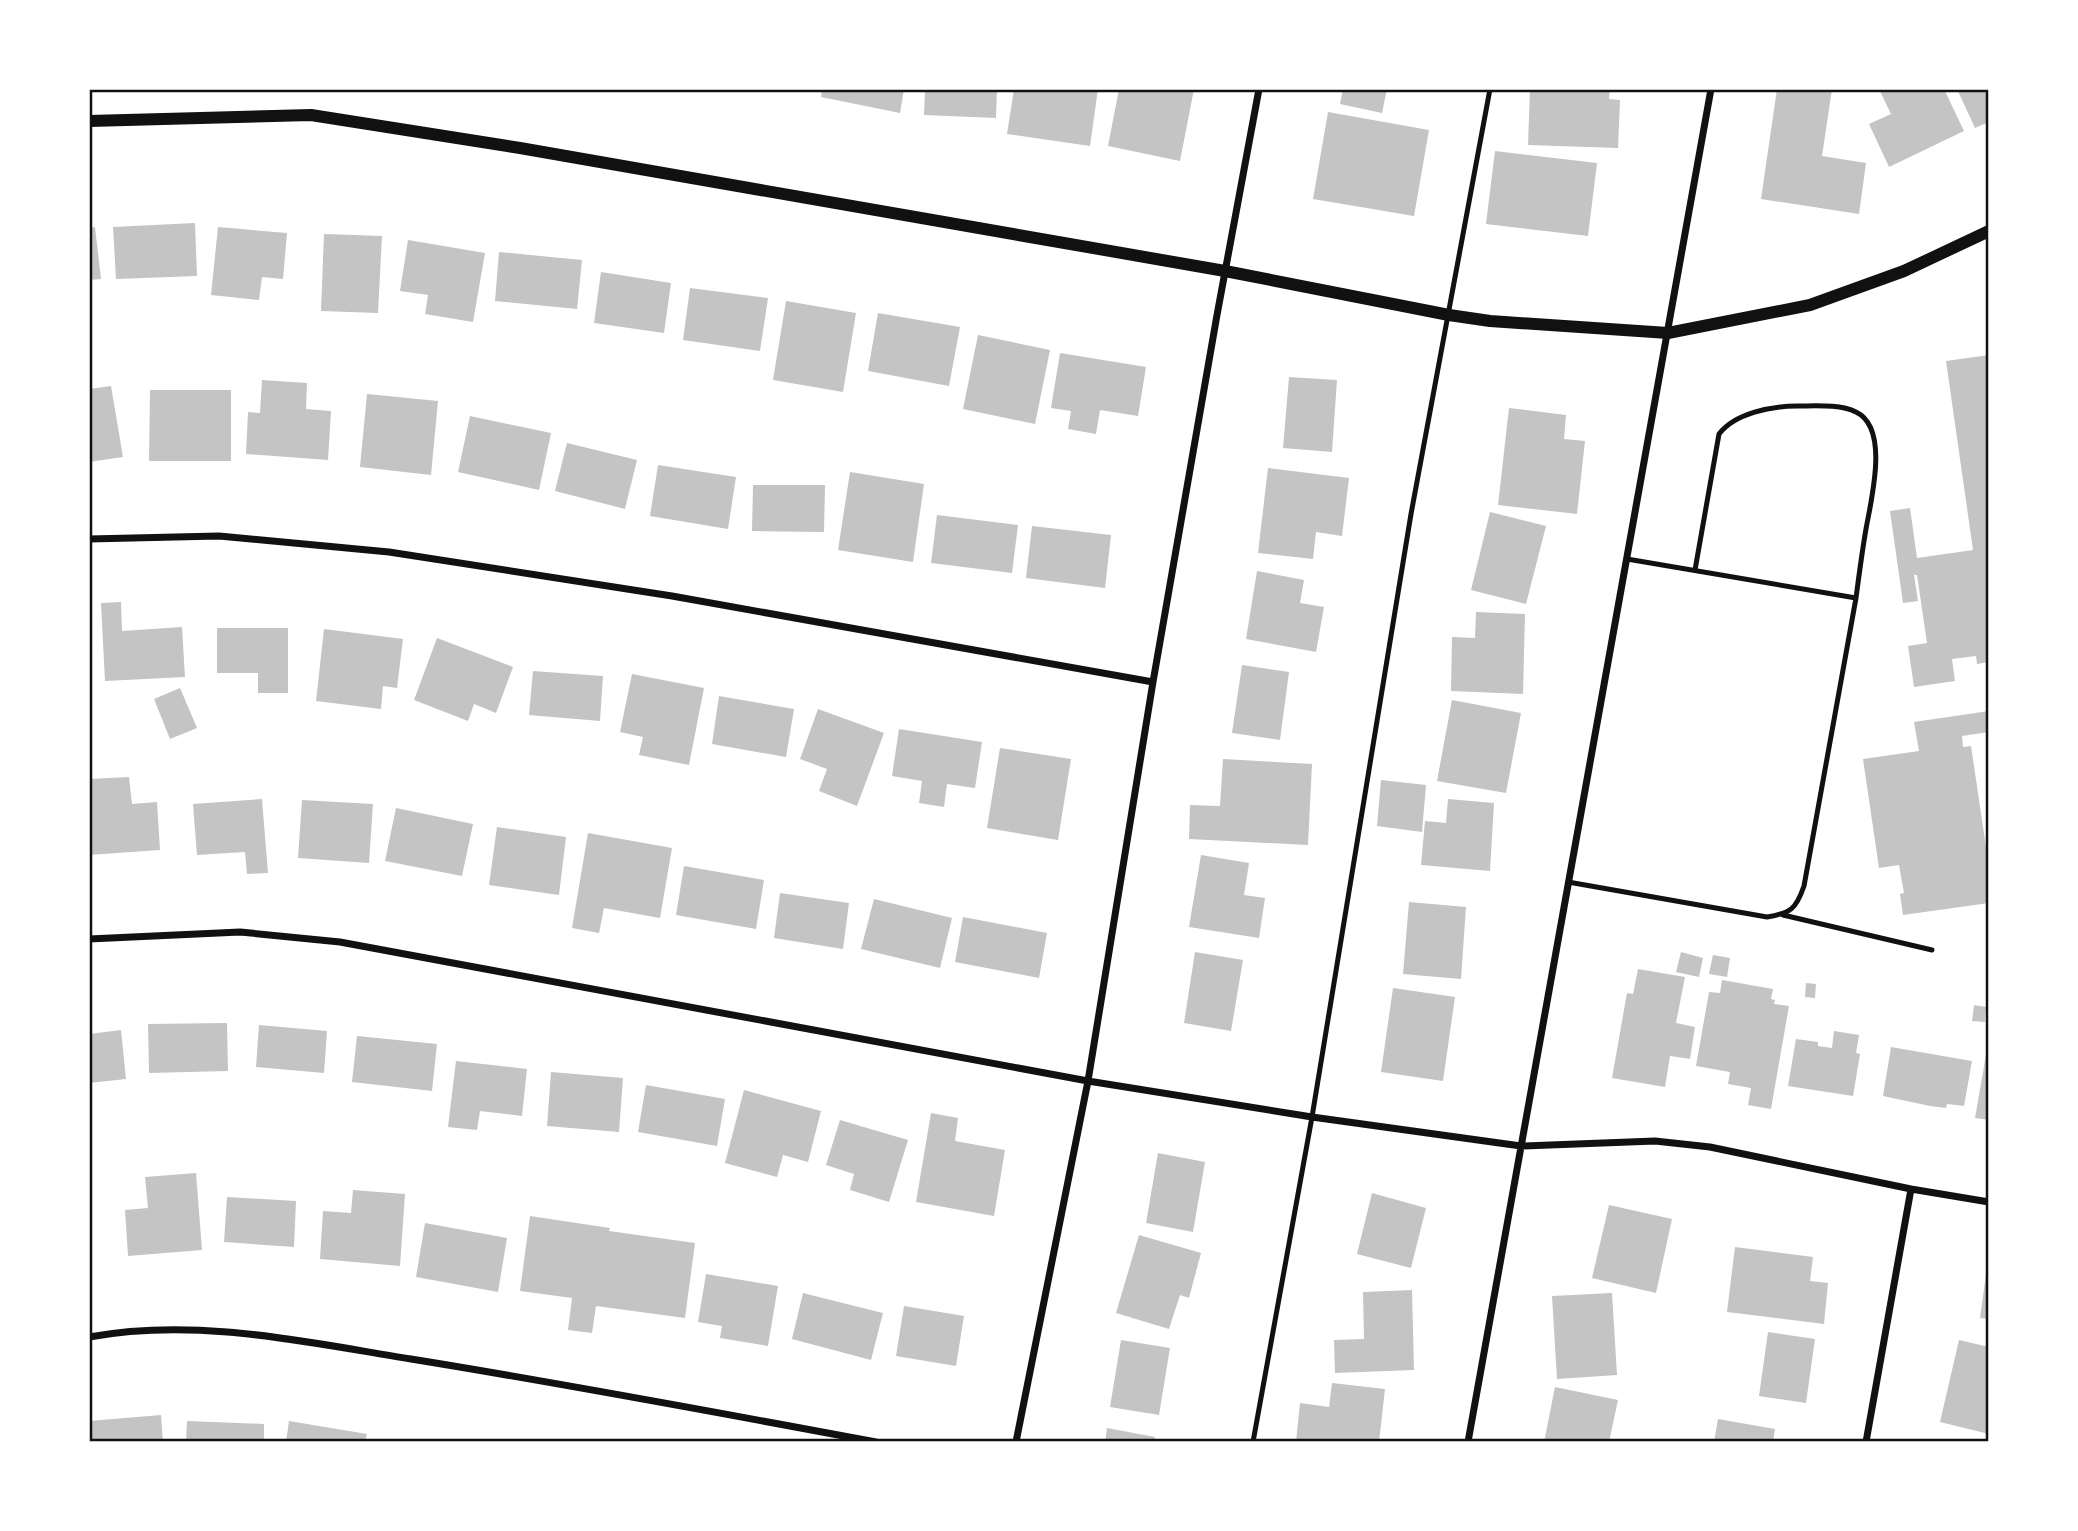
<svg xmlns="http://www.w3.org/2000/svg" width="2078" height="1531" viewBox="0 0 2078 1531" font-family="Cabin,sans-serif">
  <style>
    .building { fill: #c4c4c4 }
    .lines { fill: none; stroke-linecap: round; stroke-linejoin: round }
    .service { stroke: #111; stroke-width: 5 }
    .minor { stroke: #111; stroke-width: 7 }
    .tertiary { stroke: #111; stroke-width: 12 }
    .neatline { fill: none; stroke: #111; stroke-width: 2.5 }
  </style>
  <rect width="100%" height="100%" fill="#fff"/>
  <path class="building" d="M822,89H904L900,113L821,97Z
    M925,89H997L996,118L924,115Z
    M1014,89H1098L1090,146L1007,134Z
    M1119,89H1194L1180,161L1108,146Z
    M1343,89H1387L1382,113L1340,104Z
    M1530,89H1610L1609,99L1620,100L1618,148L1528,145Z
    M1777,89H1832L1822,156L1866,163L1859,214L1761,199Z
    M1879,89H1944L1964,131L1889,167L1869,124L1891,114Z
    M1957,89H1989V122L1975,128Z
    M1328,112L1429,130L1414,216L1313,199Z
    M1495,151L1597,163L1588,236L1486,224Z
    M195,223L197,276L116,279L113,227Z
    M95,227L101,279L89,280V228Z
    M218,227L287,233L283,279L262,277L259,300L211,295Z
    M324,234L382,236L378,313L321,311Z
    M408,240L485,253L473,322L425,314L428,295L400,291Z
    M499,252L582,260L577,309L495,301Z
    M601,272L671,283L664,333L594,323Z
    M690,288L768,298L760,351L683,340Z
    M786,301L856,313L843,392L773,380Z
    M878,313L960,327L949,386L868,371Z
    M978,335L1050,350L1035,424L963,409Z
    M1060,353L1146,367L1138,416L1100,410L1096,434L1068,429L1071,411L1051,408Z
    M1989,355V662L1977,664L1976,656L1952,659L1955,681L1914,687L1908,646L1927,643L1917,575H1914L1918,601L1903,603L1890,511L1910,508L1917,558L1973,550L1946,361Z
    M1289,377L1337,380L1332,452L1283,448Z
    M262,380L307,383L306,409L331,411L328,460L246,454L248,412L260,413Z
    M111,386L123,457L89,462V389Z
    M150,390H231V461H149Z
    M367,394L438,401L431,475L360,467Z
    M1509,408L1566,415L1564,439L1585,441L1577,514L1498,505Z
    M470,416L551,433L539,490L458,472Z
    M567,443L637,460L625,509L555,491Z
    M658,465L736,477L728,529L650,516Z
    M1268,468L1349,478L1342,536L1316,532L1313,559L1258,553Z
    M850,472L924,484L913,562L838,550Z
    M753,485H825L824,532L752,531Z
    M1490,512L1546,526L1526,604L1471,590Z
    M937,515L1018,525L1012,573L931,563Z
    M1032,526L1111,535L1105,588L1026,578Z
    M1257,571L1304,580L1300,603L1324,607L1316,652L1246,639Z
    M121,602L122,631L182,627L185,677L105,681L101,603Z
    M1476,612L1525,614L1523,694L1451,691L1452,637L1475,638Z
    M217,628H288V693H258V673H217Z
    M324,629L403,639L397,688L383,686L381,709L316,701Z
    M437,638L513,667L496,713L474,704L468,721L414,700Z
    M1242,665L1289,672L1280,740L1232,733Z
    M533,671L603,676L600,721L529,715Z
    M632,674L704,688L689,765L639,755L643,737L620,732Z
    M180,688L197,728L170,739L154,699Z
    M719,696L794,709L786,757L712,744Z
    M1452,700L1521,713L1506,793L1437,781Z
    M818,709L884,733L857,806L819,791L827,769L800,759Z
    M1989,711V732L1962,736L1963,747L1971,746L1989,867V903L1903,915L1900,894L1904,893L1899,865L1879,868L1863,759L1919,751L1914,722Z
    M899,729L982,742L975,788L947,784L944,807L919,803L922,781L892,776Z
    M1000,748L1071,759L1058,840L987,828Z
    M1223,759L1312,764L1308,845L1189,839L1190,805L1220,806Z
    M129,777L132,804L157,802L160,850L89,855V779Z
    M1381,780L1426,785L1422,832L1377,826Z
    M262,799L268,873L247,874L245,852L197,855L193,804Z
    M1448,799L1494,803L1490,871L1421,865L1425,821L1446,823Z
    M302,800L373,804L369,863L298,858Z
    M396,808L473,824L462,876L385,861Z
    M497,827L566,837L559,895L489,885Z
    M588,833L672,848L660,918L604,908L599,933L572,928Z
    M1201,855L1249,863L1244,895L1265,898L1259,938L1189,927Z
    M684,866L764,880L756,929L676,915Z
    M780,893L849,903L843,949L774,938Z
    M874,899L952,918L940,968L861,949Z
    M1409,902L1466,907L1461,979L1403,974Z
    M963,917L1047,933L1039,978L955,962Z
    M1195,952L1243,960L1231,1031L1184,1023Z
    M1681,952L1703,958L1699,977L1676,972Z
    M1713,955L1730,958L1727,977L1709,974Z
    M1638,969L1685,977L1676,1023L1695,1027L1690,1059L1670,1056L1665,1087L1612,1078L1627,993L1633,994Z
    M1722,980L1773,989L1771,999L1775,1000L1774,1004L1789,1006L1771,1109L1748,1105L1751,1088L1728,1084L1730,1072L1696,1066L1709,992L1720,993Z
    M1806,983L1816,984L1815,998L1805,997Z
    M1393,988L1455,997L1443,1081L1381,1072Z
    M1974,1005L1986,1007L1985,1022L1972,1021Z
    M227,1023L228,1071L149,1073L148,1024Z
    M259,1025L327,1031L324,1073L256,1067Z
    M121,1030L126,1079L89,1083V1034Z
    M1834,1031L1859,1035L1856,1053L1860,1054L1853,1096L1788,1086L1796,1039L1818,1042V1046L1832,1048Z
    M357,1036L437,1044L432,1091L352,1082Z
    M1891,1047L1972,1061L1964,1106L1947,1104L1946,1108L1930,1106L1883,1096Z
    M1987,1049L1989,1050V1120L1975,1118Z
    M456,1061L527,1069L522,1116L480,1111L477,1130L448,1127Z
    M551,1072L623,1078L619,1132L547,1126Z
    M646,1085L725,1099L717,1146L638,1132Z
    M744,1090L821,1111L808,1162L783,1155L777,1177L725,1163Z
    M931,1113L958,1118L955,1141L1005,1150L994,1216L916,1202Z
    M840,1120L908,1140L889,1202L850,1190L854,1174L826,1165Z
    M1158,1153L1205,1162L1193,1232L1146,1223Z
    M196,1173L202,1250L128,1256L125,1210L148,1208L145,1177Z
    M353,1190L405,1194L400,1266L320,1259L323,1211L351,1213Z
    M1372,1193L1426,1208L1411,1268L1357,1254Z
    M227,1197L296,1201L294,1247L224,1242Z
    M1609,1205L1672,1219L1656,1293L1592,1278Z
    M530,1216L610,1228L609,1231L695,1243L685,1318L596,1306L592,1333L568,1330L572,1298L520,1291Z
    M425,1223L507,1238L498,1292L416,1277Z
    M1139,1235L1201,1253L1189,1298L1180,1295L1169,1329L1116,1313Z
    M1735,1247L1813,1257L1810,1281L1828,1283L1824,1324L1727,1312Z
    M706,1274L778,1286L768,1346L720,1338L722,1326L698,1322Z
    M1986,1274L1989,1275V1319L1980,1318Z
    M1412,1290L1414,1370L1335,1373L1334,1340L1364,1339L1363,1292Z
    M803,1293L883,1313L871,1360L792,1339Z
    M1612,1293L1617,1375L1557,1379L1552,1296Z
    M904,1306L964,1316L956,1366L896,1356Z
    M1768,1332L1815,1339L1806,1403L1759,1396Z
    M1121,1340L1170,1348L1159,1415L1110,1407Z
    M1959,1340L1989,1347V1434L1940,1422Z
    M1332,1383L1385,1389L1379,1442H1296L1300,1403L1329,1407Z
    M1555,1387L1618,1400L1609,1442H1544Z
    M161,1415L163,1442H89V1421Z
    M1718,1419L1775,1429L1773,1442H1714Z
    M187,1421L264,1424V1442H186Z
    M289,1421L367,1434L365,1442H286Z
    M1107,1428L1155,1437L1154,1442H1105Z"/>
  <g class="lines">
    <path class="service" d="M1695,570L1719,434C1735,413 1772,406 1797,406C1815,406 1840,404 1856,412C1890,428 1871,500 1866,529C1862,552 1859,575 1856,598
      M1568,882L1767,917C1791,913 1796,909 1804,886L1856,598L1627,559
      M1783,915L1932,950
      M1253,1442L1312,1117L1411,514L1490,89"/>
    <path class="minor" d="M89,539L219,536L389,552L672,596L1153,682
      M89,939L240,932L340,942L1088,1081L1312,1117L1521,1146L1655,1141L1710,1147L1911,1189L1989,1202
      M89,1337C196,1317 305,1342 411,1359C566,1384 721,1413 876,1442
      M1016,1442L1088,1081L1153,682L1217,315L1259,89
      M1468,1442L1711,89
      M1866,1442L1911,1189"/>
    <path class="tertiary" d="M89,121L311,115L520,148L1225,271L1449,315L1490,321L1668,333L1810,305L1904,271L1989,231"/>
  </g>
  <rect width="2078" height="1531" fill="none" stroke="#ffffff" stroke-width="182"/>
  <rect x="91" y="91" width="1896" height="1349" class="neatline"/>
</svg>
